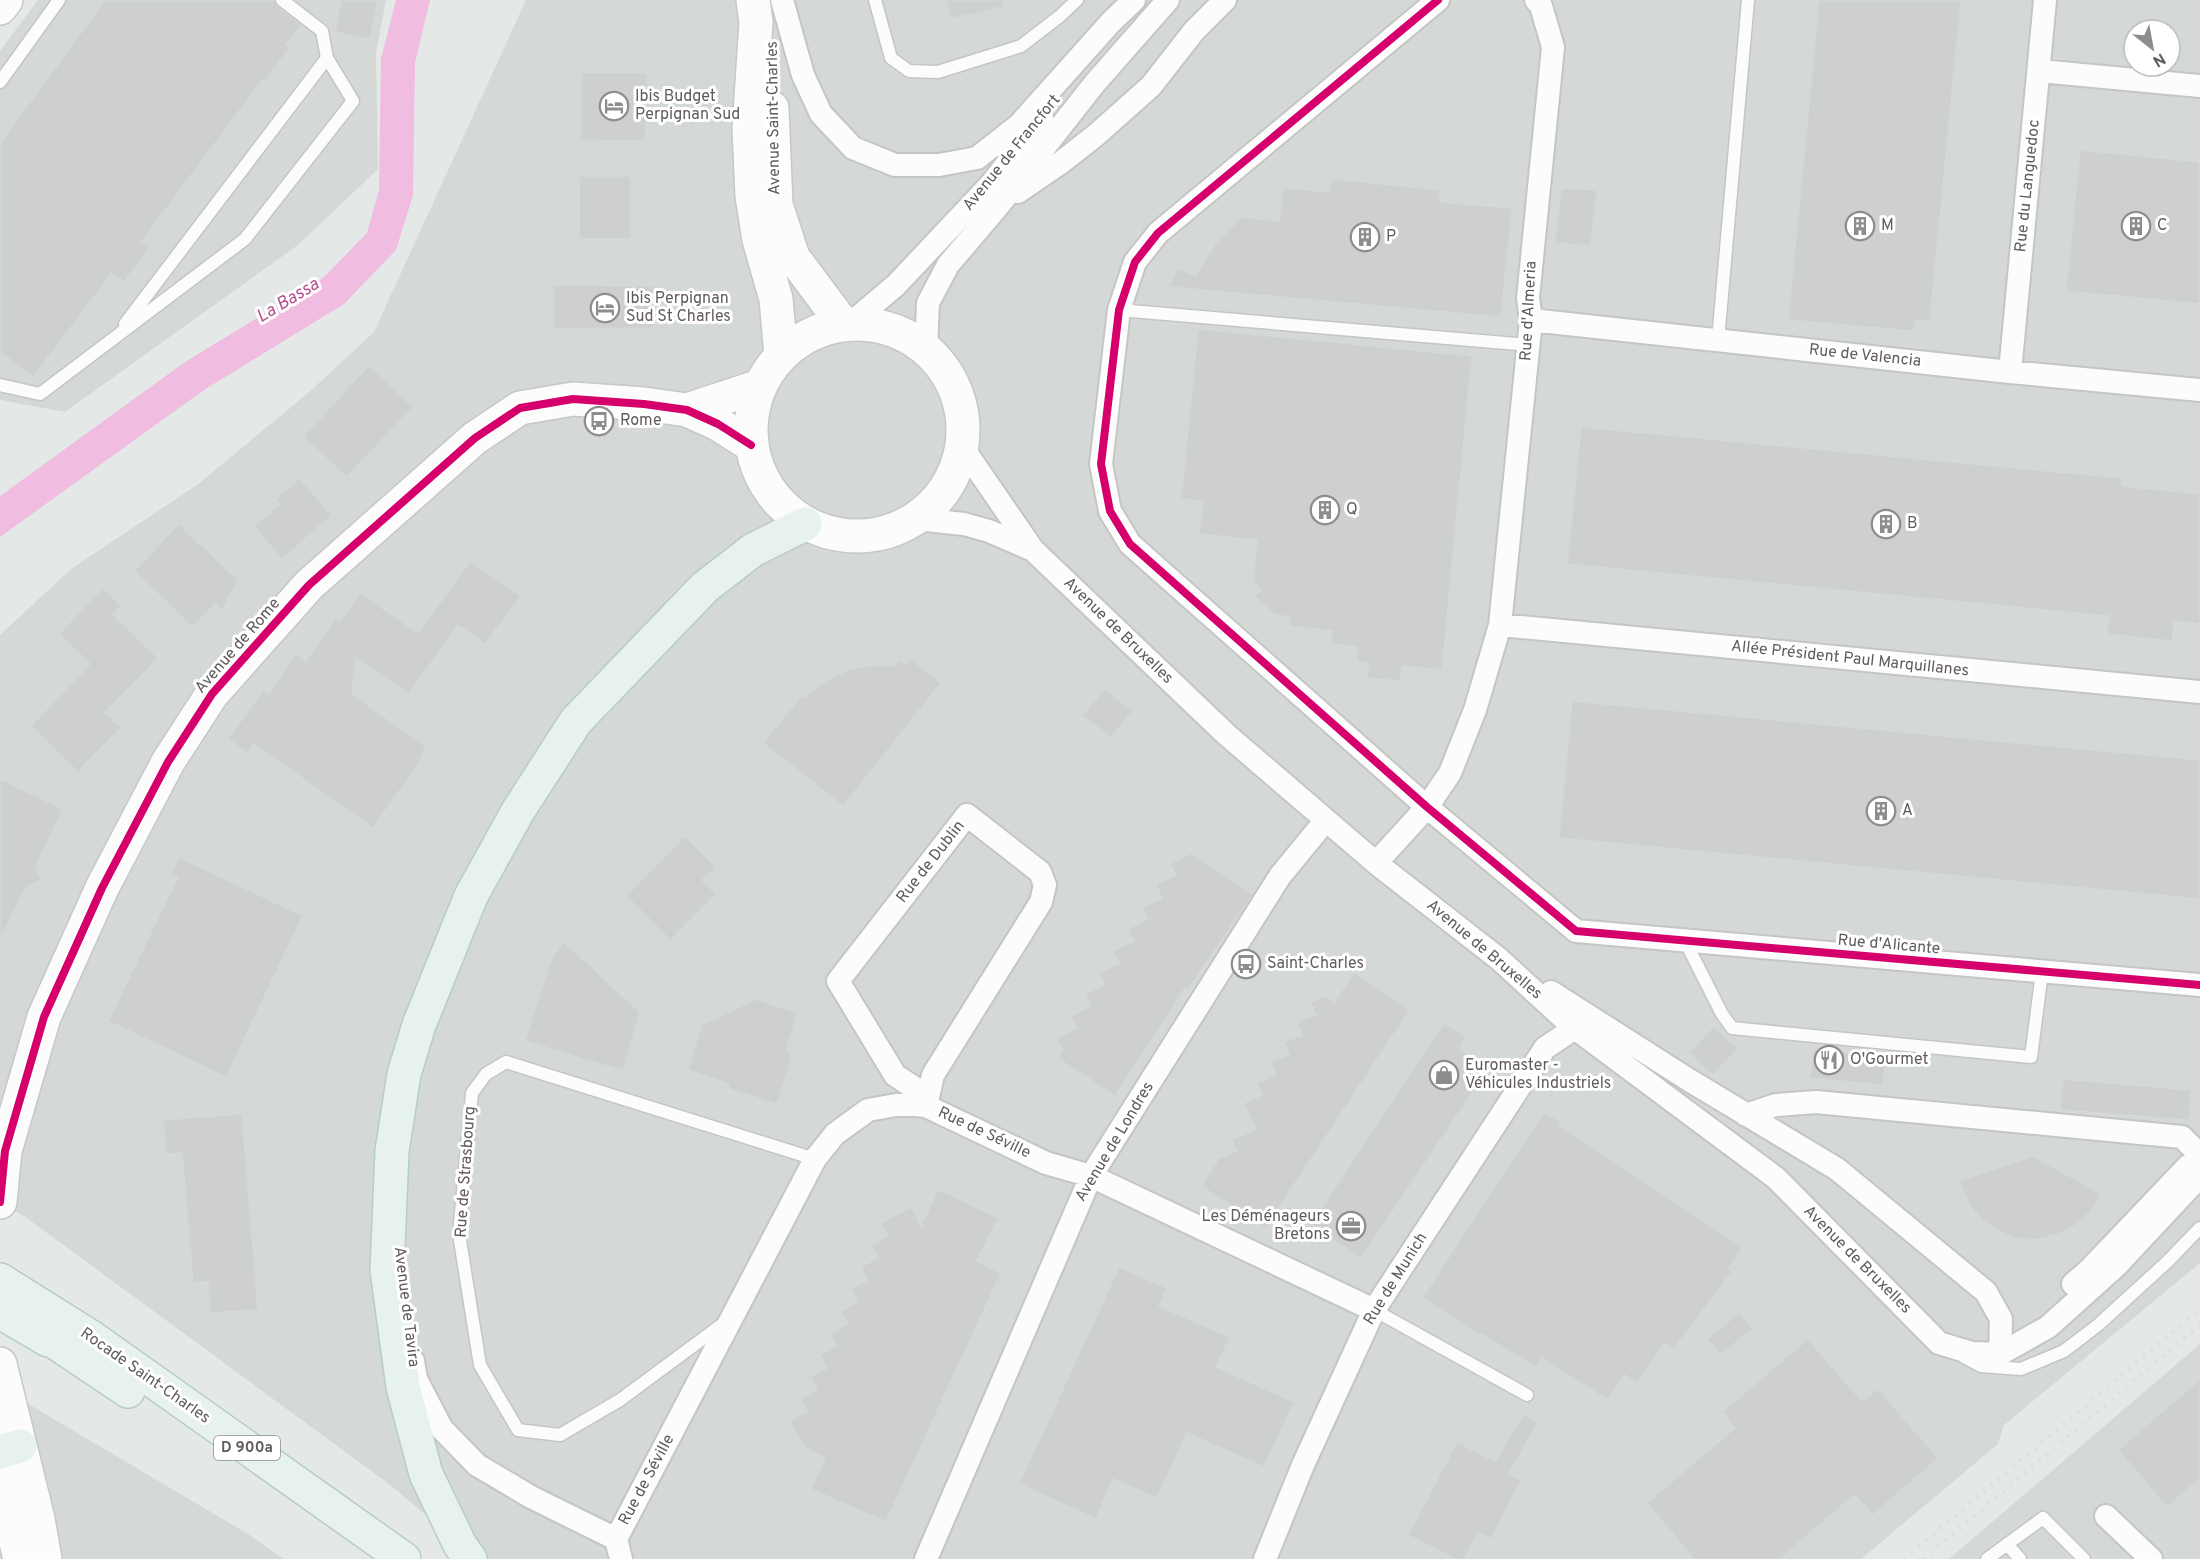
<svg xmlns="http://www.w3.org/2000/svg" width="2200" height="1559" viewBox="0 0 2200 1559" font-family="Overpass,sans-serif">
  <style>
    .industrial { fill: #d4d9d6; fill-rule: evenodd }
    .water { fill: #f0bce0 }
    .building { fill: #cdd0ce; stroke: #d4d8d6; stroke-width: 1.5 }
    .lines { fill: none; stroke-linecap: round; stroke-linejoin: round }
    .lane-casing { stroke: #c5c5c5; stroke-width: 15 }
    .street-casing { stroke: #c5c5c5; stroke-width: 26 }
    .secondary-casing { stroke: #c7c6c8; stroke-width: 36 }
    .primary-casing { stroke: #b5cec4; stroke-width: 36 }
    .lane { stroke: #fbfcfb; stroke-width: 12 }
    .street { stroke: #fbfcfb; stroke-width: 22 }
    .secondary { stroke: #fbfcfb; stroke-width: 33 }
    .primary { stroke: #e7f1ee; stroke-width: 33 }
    .rail { stroke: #dbdbdb; stroke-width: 4.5; stroke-dasharray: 1.5 8; stroke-linecap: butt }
    .cycleway-casing { stroke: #fff; stroke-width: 11 }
    .cycleway { stroke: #d6006c; stroke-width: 8 }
    .labels { text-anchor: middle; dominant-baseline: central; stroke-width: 6; stroke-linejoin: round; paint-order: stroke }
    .shield { fill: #fff; stroke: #908c8e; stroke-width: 1.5 }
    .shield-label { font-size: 15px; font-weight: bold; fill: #615a5e }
    .poi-label { font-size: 16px; fill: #615a5e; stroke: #fff; text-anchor: start }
    .street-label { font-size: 16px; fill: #615a5e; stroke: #fff }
    .water-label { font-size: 18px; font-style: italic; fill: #b44f8e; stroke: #fff }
  </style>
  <rect width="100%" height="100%" fill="#e4e9e7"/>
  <path class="industrial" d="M38,0H386L376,53L378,169L298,245L65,412L0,400V51Z
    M526,0H2200V1263L2004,1425L1998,1444L1861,1559H478L389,1484L24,1216L0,1203V635L71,569L197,485L307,394L374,332ZM2134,30H2170V66H2134Z
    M2200,1344V1559H1949Z
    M25,1402L248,1534L284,1559H0V1510Z"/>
  <path class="water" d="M396,0H430L415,63L413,195L396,250L344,304L204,390L0,537V496L185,362L323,278L367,233L379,190L381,59Z"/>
  <path class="building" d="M105,0H274L277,6L300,24V27L286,45L290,48L265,80L263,79L142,241L150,247L124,282L112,273L33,377L0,352V143Z
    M341,0H378L370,39L335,32Z
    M946,0H1003V7L950,19Z
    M1819,0H1961L1930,321L1915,320L1914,331L1788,320Z
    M582,72L647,73L645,141L580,140Z
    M2080,150L2200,162V304L2066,291Z
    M579,176H631V239H579Z
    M1331,179L1440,190V202L1512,208L1501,317L1169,287L1177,268L1195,276L1215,244L1241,217L1279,221L1283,188L1329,192Z
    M1561,188L1597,190L1590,246L1555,243Z
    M553,285L654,286V328L554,329Z
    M1198,329L1472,356L1442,670L1402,666L1400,681L1367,678L1369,663L1356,661L1357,647L1331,644L1332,631L1290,626V617L1275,615L1254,596L1261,590L1253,581L1257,540L1199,534L1203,502L1181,499Z
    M369,365L413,407L347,477L303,437Z
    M1581,427L2122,478L2121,486L2200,494V624L2174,621L2172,641L2107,634L2109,616L1567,564Z
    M299,478L332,515L282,559L254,527L280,504L276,499Z
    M179,524L238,580L222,610L215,603L193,627L134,571Z
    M470,561L521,596L485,644L458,625L409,694L356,658L352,694L426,747L417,766L373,828L254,744L248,753L228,739L263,690L269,694L296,654L306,661L336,618L340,621L360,593L418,633Z
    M102,588L121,606L113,615L158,658L105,713L121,727L78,772L31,726L90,664L59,634Z
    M910,658L941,683L843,806L763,743L802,695L804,697L825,681L849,669L877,665L895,666L900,660L905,664Z
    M1104,689L1133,711L1111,737L1082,716Z
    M1572,701L2200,760V899L1559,838Z
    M0,779L63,809L36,865L41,880L26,887L0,940Z
    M685,836L716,867L702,880L716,894L670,940L626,896Z
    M1190,853L1253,894L1188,990L1185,988L1115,1096L1057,1058L1063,1050L1057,1038L1077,1028L1071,1016L1091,1006L1085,994L1105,984L1099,973L1120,963L1113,951L1134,941L1128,929L1148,919L1142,908L1162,898L1156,885L1176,875L1170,864Z
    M179,857L303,916L226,1077L108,1021L178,877L171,874Z
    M564,941L640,1013L623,1071L525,1041L551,960Z
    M1354,972L1410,1010L1265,1228L1201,1186L1219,1158L1237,1151L1232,1140L1256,1129L1244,1103L1262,1095L1257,1083L1276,1075L1271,1062L1289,1055L1284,1042L1302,1035L1297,1022L1316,1015L1310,1002L1326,996L1334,1002Z
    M756,999L798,1013L787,1047L791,1059L777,1104L730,1089L727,1083L688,1070L702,1023H706Z
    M1444,1023L1466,1037L1459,1049L1489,1068L1361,1259L1311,1224Z
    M1714,1026L1738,1048L1713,1075L1689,1053Z
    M1813,1049L1886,1056L1883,1085L1810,1078Z
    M2063,1079L2191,1090L2189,1120L2060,1110Z
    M1544,1112L1560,1121L1558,1125L1743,1247L1728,1269L1732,1272L1674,1349L1664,1343L1638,1383L1625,1375L1607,1400L1542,1358L1536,1368L1481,1333L1479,1335L1422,1298Z
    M242,1114L258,1310L210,1313L208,1281L193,1283L182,1153L166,1154L163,1120Z
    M2033,1156L2102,1194L2089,1213L2076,1225L2058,1234L2036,1240L2012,1237L2003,1233L1984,1222L1970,1206L1959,1181Z
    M938,1189L998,1218L977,1261L1001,1273L886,1522L811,1489L825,1458L805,1448L790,1421L807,1411L800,1399L817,1389L810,1377L827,1368L820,1355L837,1346L830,1333L848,1324L841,1311L858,1302L851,1289L868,1280L861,1267L878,1258L871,1245L888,1236L881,1223L911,1207L921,1226Z
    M1119,1267L1167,1288L1159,1306L1230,1337L1216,1367L1294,1402L1264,1467L1187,1433L1157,1498L1113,1479L1096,1519L1019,1484Z
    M1740,1312L1753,1329L1720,1355L1707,1339Z
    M1808,1339L1862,1401L1878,1389L1938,1458L1873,1515L1854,1495L1780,1559H1694L1647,1503L1735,1428L1722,1412Z
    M2200,1379V1478L2167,1507L2118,1450Z
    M1524,1413L1538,1422L1509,1474L1521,1480L1491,1539L1478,1532L1464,1559H1456L1408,1535L1457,1442L1495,1461Z"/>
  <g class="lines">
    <g class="lane-casing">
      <path id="lane" d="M875,0L891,58L909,71L938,72L1021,46L1060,16L1077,0
        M0,82L59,0
        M1119,310L1528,345
        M125,324L327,58
        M1718,340L1748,0
        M0,385L40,394L245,239L353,101L327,58L322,31L282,0
        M1685,941L1722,1014L1732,1028L2031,1057L2042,972
        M1374,1310L1527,1395
        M724,1323L620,1400L560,1435L518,1430L480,1365L459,1234L472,1093L486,1074L506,1062L815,1159
        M1964,1357L1981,1366L2021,1369L2064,1351L2098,1325L2167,1262L2200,1228
        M2007,1544L2020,1559
        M1987,1559L2043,1518L2084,1559"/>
    </g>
    <g class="street-casing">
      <path id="street" d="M782,0L803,75L821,114L853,148L895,165H939L977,158L1019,125L1111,22L1134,0
        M1438,0L1158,233L1135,262L1119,310L1101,464L1110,511L1130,544L1427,807L1576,931L2200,985
        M2040,71L2200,86
        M1018,192L1059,164L1096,135L1151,86L1194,31L1225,0
        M1531,320L2010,372L2200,390
        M850,324L896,285L993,182L1042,118
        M926,349L928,303L948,265L999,205L1095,83L1168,0
        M2010,372L2045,0
        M963,448L1033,550L1227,735L1376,863L1499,959L1572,1026L1776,1178L1939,1343L1972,1353L2000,1354L2048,1327L2117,1265L2200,1176
        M917,519L964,524L989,531L1033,550
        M1500,625L2200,692
        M1376,863L1427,807L1450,773L1475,710L1500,625L1531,320L1528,298L1553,47L1541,6L1536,0
        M1551,992L1689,1080L1837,1169L1986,1292L2001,1319L2000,1354
        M926,1106L933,1075L1041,902L1045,885L1040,872L967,815L838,981L895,1075L928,1097
        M1746,1115L1776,1105L1816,1102L2182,1137L2199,1154
        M2073,1284L2089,1270L2188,1166
        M413,1361L416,1379L442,1429L477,1465L531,1497L616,1539
        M2106,1516L2151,1559
        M621,1559L616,1539L815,1159L835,1134L868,1110L896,1105H915L926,1106L1046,1163L1091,1176L1374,1310
        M926,1559L1091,1176L1280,876L1326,820
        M1265,1559L1303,1465L1374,1310L1545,1048L1566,1034L1572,1026"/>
    </g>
    <g class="secondary-casing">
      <path id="secondary" d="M753,0L756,22L749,128L752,196L759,240L776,299L781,356
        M0,8L6,0
        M772,108L776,205L793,257L843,324
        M751 430a106 106 0 1 1 212 0a106 106 0 1 1-212 0Z
        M687,410L760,386
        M0,1202L5,1151L44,1017L102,888L168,762L212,694L309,585L475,438L520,408L573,399L644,404L687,410L718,424L751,445
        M0,1364L38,1519L45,1559
        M0,1476L20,1559"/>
    </g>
    <g class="primary-casing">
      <path id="primary" d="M0,1280L91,1337L404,1559
        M0,1312L48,1340
        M31,1326L128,1391
        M0,1452L20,1446
        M470,1559L460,1545L426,1474L403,1387L387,1270L392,1151L404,1074L419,1025L471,896L518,811L576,721L705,587L753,550L805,524"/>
    </g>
    <use href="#lane" class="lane"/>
    <use href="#street" class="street"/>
    <use href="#secondary" class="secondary"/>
    <use href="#primary" class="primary"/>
    <path class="rail" d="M1904,1559L2200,1309
      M1923,1559L2200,1325"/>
    <g class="cycleway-casing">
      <path id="cycleway" d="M1438,0L1158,233L1135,262L1119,310L1101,464L1110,511L1130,544L1427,807L1576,931L2200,985
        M0,1202L5,1151L44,1017L102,888L168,762L212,694L309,585L475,438L520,408L573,399L644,404L687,410L718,424L751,445"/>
    </g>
    <use href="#cycleway" class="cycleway"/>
  </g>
  <defs>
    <g id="hotel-ring" transform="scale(1.5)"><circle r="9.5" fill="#fff" stroke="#8f8c8e" stroke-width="1.5"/><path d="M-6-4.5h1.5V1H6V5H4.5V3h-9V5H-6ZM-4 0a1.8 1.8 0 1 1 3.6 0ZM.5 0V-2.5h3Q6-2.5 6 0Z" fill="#8f8c8e"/></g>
    <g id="building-ring" transform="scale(1.5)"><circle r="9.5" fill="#fff" stroke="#8f8c8e" stroke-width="1.5"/><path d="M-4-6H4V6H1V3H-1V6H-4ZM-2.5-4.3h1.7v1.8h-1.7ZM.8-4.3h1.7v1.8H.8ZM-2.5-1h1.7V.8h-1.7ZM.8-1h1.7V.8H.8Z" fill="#8f8c8e"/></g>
    <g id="bus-ring" transform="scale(1.5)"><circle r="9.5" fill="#fff" stroke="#8f8c8e" stroke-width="1.5"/><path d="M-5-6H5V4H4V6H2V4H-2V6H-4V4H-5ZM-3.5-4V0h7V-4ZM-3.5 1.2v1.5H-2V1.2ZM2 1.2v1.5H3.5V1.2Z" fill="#8f8c8e"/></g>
    <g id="restaurant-ring" transform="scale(1.5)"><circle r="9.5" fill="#fff" stroke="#8f8c8e" stroke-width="1.5"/><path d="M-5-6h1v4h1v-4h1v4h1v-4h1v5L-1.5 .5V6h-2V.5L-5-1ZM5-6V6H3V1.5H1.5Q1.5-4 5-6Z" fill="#8f8c8e"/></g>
    <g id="shop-ring" transform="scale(1.5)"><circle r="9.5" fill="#fff" stroke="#8f8c8e" stroke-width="1.5"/><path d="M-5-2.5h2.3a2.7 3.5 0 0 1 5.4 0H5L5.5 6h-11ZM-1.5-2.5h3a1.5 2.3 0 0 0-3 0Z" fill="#8f8c8e"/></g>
    <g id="office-ring" transform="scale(1.5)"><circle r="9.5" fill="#fff" stroke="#8f8c8e" stroke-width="1.5"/><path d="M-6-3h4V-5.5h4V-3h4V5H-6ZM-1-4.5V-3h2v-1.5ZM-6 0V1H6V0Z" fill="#8f8c8e"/></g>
  </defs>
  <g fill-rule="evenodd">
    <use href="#hotel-ring" x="614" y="106"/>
    <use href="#building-ring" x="1860" y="226"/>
    <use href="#building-ring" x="2136" y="226"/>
    <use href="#building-ring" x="1365" y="237"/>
    <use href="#hotel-ring" x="605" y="308"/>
    <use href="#bus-ring" x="599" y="421"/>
    <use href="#building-ring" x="1325" y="510"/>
    <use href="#building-ring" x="1886" y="524"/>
    <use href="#building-ring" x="1881" y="811"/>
    <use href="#bus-ring" x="1246" y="964"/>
    <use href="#restaurant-ring" x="1829" y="1060"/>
    <use href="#shop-ring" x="1444" y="1075"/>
    <use href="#office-ring" x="1351" y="1226"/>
  </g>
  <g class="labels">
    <rect class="shield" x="214" y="1436" width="66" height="24" rx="4.5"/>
    <g class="shield-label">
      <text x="247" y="1448">D 900a</text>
    </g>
    <g class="poi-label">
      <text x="635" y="97">Ibis Budget<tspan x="635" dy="18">Perpignan Sud</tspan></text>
      <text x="1881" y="226">M</text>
      <text x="2157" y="226">C</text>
      <text x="1386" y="237">P</text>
      <text x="626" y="299">Ibis Perpignan<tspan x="626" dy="18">Sud St Charles</tspan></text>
      <text x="620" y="421">Rome</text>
      <text x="1346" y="510">Q</text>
      <text x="1907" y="524">B</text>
      <text x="1902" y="811">A</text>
      <text x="1267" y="964">Saint-Charles</text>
      <text x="1850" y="1060">O'Gourmet</text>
      <text x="1465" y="1066">Euromaster -<tspan x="1465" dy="18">Véhicules Industriels</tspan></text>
      <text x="1330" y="1217" text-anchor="end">Les Déménageurs<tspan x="1330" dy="18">Bretons</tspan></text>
    </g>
    <g class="street-label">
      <text transform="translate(774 118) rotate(-91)">Avenue Saint-Charles</text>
      <text transform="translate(1012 153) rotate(-51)">Avenue de Francfort</text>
      <text transform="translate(2028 186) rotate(-84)">Rue du Languedoc</text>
      <text transform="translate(1529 311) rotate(-87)">Rue d'Almeria</text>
      <text transform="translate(1865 356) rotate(6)">Rue de Valencia</text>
      <text transform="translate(1118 631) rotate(44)">Avenue de Bruxelles</text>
      <text transform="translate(238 646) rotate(-49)">Avenue de Rome</text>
      <text transform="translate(1850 659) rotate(6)">Allée Président Paul Marquillanes</text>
      <text transform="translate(931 862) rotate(-52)">Rue de Dublin</text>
      <text transform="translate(1889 945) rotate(5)">Rue d'Alicante</text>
      <text transform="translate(1484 950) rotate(40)">Avenue de Bruxelles</text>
      <text transform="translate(984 1133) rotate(25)">Rue de Séville</text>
      <text transform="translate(1115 1142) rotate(-59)">Avenue de Londres</text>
      <text transform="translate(466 1172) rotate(-86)">Rue de Strasbourg</text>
      <text transform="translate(1857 1260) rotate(45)">Avenue de Bruxelles</text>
      <text transform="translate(1396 1279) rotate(-58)">Rue de Munich</text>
      <text transform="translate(406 1307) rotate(83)">Avenue de Tavira</text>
      <text transform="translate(145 1376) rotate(35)">Rocade Saint-Charles</text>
      <text transform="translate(647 1480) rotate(-62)">Rue de Séville</text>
    </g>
    <g class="water-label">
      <text transform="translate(288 301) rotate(-31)">La Bassa</text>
    </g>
  </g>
  <g transform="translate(2152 48) rotate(149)"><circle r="28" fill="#ffffff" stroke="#c0bdbf" stroke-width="1.5"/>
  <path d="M0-4.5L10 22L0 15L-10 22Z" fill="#8f8c8e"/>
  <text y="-9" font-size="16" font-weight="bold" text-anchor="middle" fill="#615a5e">N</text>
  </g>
</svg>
